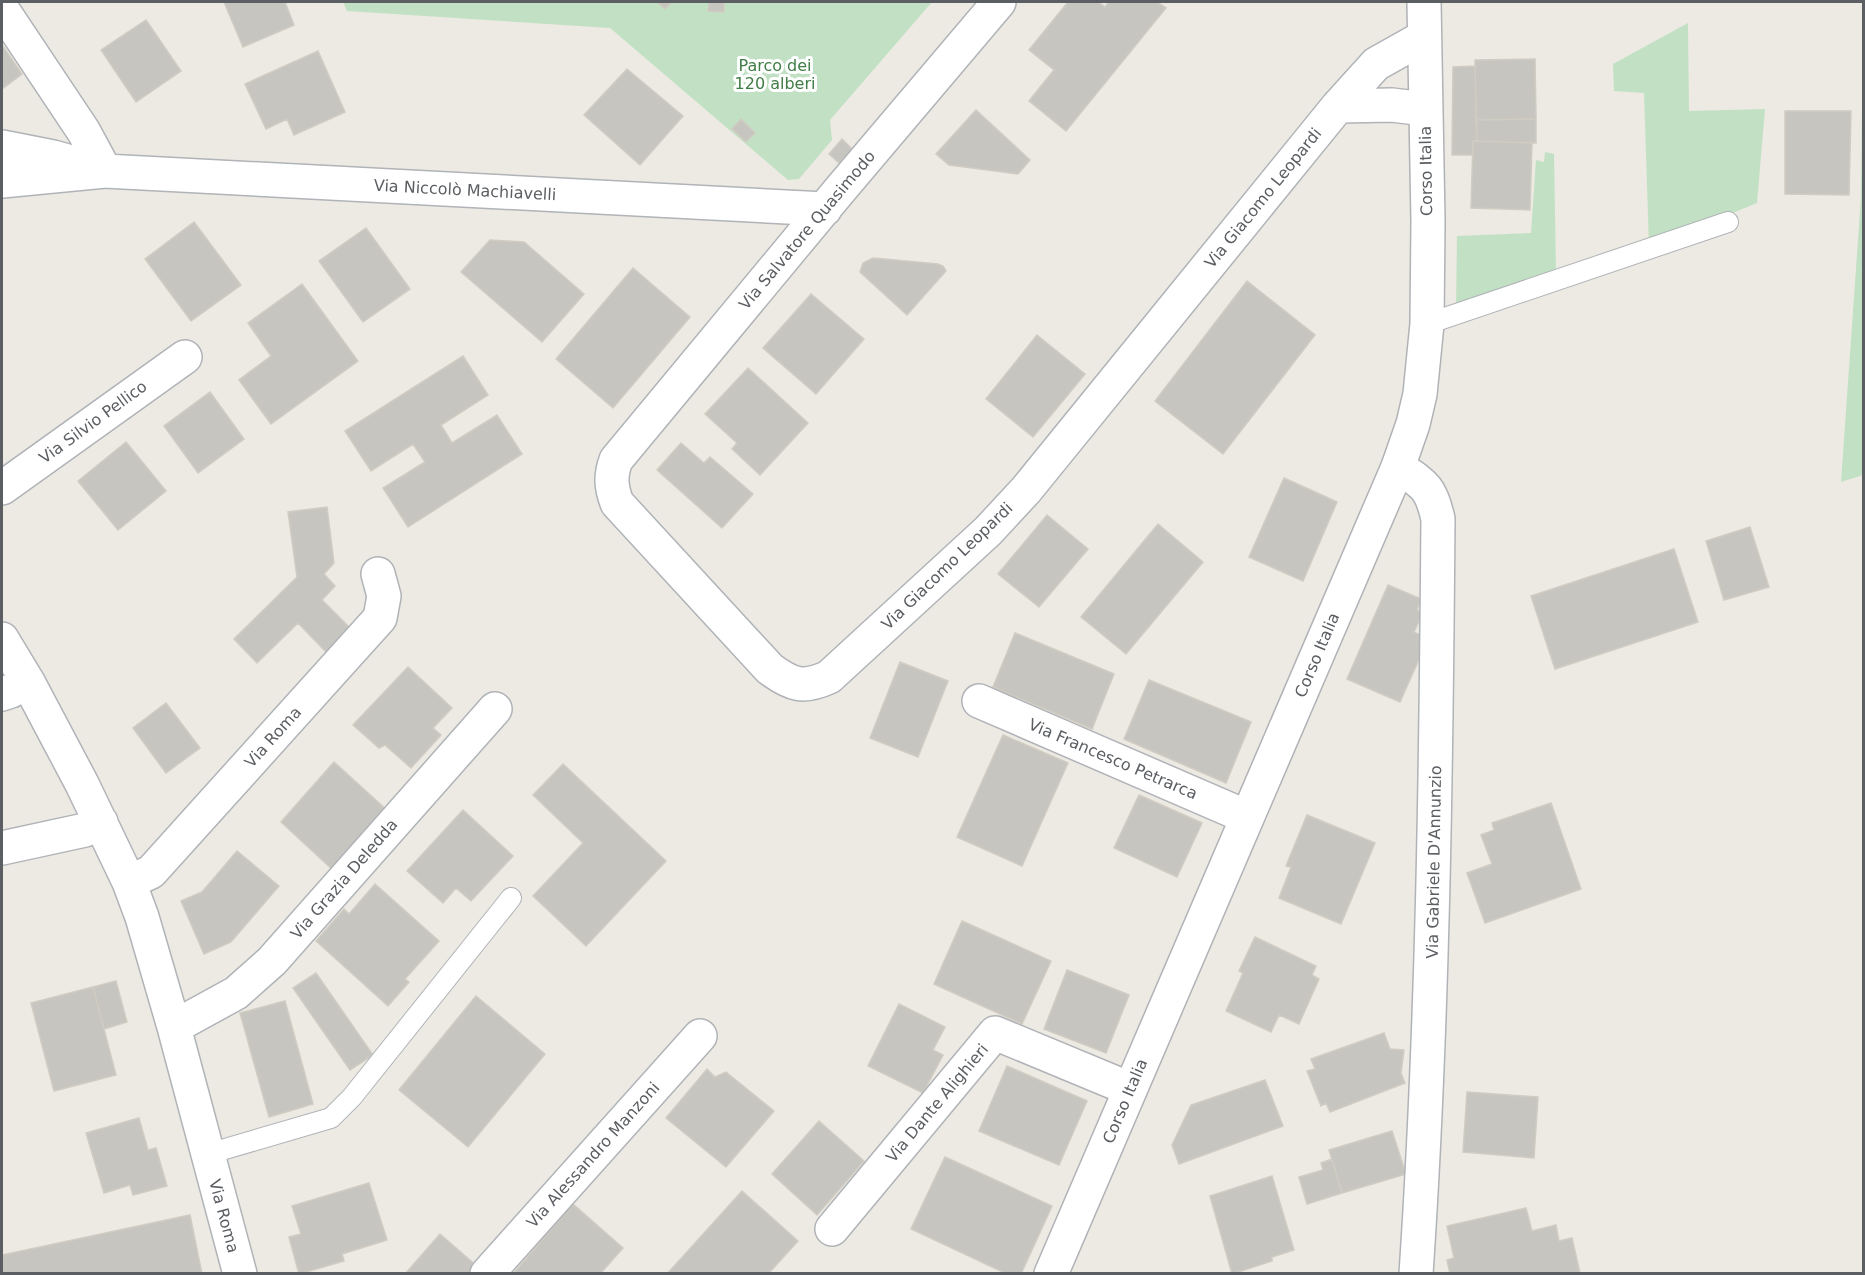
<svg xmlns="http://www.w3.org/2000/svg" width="1865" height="1275" viewBox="0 0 1865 1275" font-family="'DejaVu Sans',sans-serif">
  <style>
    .green { fill: #c2e1c4 }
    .building { fill: #c7c5c0; stroke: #d0ccc2; stroke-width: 1.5 }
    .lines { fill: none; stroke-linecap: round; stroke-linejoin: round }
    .lane-casing { stroke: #b0b3b7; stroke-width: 22 }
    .street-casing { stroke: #b0b3b7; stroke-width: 36 }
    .secondary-casing { stroke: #b0b2b6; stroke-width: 36 }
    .lane { stroke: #fff; stroke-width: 20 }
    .street { stroke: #fff; stroke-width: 33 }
    .secondary { stroke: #fff; stroke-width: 33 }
    .labels { text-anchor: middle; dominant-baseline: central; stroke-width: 6; stroke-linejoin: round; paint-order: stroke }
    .park-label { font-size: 16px; fill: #3f7d45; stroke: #fff }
    .street-label { font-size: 16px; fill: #5b5e62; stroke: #fff }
  </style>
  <rect width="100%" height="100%" fill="#eceae3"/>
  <path class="green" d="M343,2H932L830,120L832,140L799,179L788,180L610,28L347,11Z
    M1688,23L1689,111L1765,109L1757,203L1649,247L1644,93L1614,91L1613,64Z
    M1862,103L1863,475L1841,482L1861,197Z
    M1545,152L1554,154L1556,272L1456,309L1457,236L1531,233L1536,160L1544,162Z"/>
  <path class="building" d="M224,2H285L294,25L243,47Z
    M657,2H672L665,9Z
    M709,2H724V12L708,11Z
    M1068,2H1098L1105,7L1109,2H1157L1166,8L1066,131L1029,101L1054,70L1029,50Z
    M146,20L181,71L136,102L101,50Z
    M2,45L22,74L2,89Z
    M318,51L345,112L294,135L287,119L266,129L245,84Z
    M1535,59L1536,119L1476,120L1475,60Z
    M1475,66L1477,141H1473V155H1452L1453,67Z
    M627,69L683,116L640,165L584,115Z
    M976,110L1030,160L1018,174L949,165L936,154Z
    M1785,111H1851L1849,195L1785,194Z
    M741,119L755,133L746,142L732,129Z
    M1536,119V143L1477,141L1476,120Z
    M842,139L852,149L839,163L829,154Z
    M1473,141L1532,143L1530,210L1471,208Z
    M194,222L241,285L191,321L145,259Z
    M366,228L410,289L363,322L319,261Z
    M490,240L524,242L584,294L542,342L461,272Z
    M873,258L938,264L943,266L946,271L907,315L860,272L863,263Z
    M633,268L690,317L613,408L556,359Z
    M1247,281L1315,335L1223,454L1155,401Z
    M302,284L358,361L271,424L239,380L271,356L248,323Z
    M811,294L864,339L816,394L763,348Z
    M1037,335L1085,374L1033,437L986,399Z
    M463,356L488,395L441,425L452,443L497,415L522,454L408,527L383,488L425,462L413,444L371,471L345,431Z
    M748,368L808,423L760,475L732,449L737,443L705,414Z
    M210,392L244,439L198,473L164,426Z
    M126,442L166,491L118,530L78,481Z
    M681,443L704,463L710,457L753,494L722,528L657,470Z
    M1284,478L1337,502L1303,581L1249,557Z
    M327,507L334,563L324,574L335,586L322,600L350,628L326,652L298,623L257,663L234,639L297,577L288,512Z
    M1047,515L1088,549L1039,607L998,574Z
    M1158,524L1203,562L1126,654L1081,617Z
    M1750,527L1769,587L1724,600L1706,541Z
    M1674,549L1698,622L1555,669L1531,596Z
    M1388,585L1421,599L1417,610L1423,613L1414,632L1428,639L1400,702L1347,679Z
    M1015,633L1114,674L1092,729L993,687Z
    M900,662L948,681L918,757L870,738Z
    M408,667L452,708L433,728L441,735L411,768L385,745L379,748L353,725Z
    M1149,680L1251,722L1226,783L1124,739Z
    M166,703L200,748L166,773L133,728Z
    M1003,735L1068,763L1022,866L957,837Z
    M334,762L389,812L335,872L281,822Z
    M563,764L666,861L586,946L533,896L583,843L533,795Z
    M1139,795L1202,823L1177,877L1114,848Z
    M1551,803L1581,889L1485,923L1467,873L1492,864L1481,835L1494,830L1492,823Z
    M463,810L513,856L471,901L456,888L443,903L407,871Z
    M1307,815L1375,843L1341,924L1279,898L1291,867L1286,866Z
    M237,851L279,886L231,942L204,954L181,901L202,892Z
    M375,884L439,941L405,979L409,982L388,1006L316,941L344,909L349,914Z
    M962,921L1051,961L1022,1024L934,984Z
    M1255,937L1316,966L1312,975L1319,979L1299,1024L1279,1015L1271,1032L1226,1011L1243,973L1239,971Z
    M1067,970L1129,995L1106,1053L1044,1029Z
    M316,973L373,1055L350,1070L293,988Z
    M116,981L127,1022L104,1029L93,987Z
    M93,987L116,1075L54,1091L31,1003Z
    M476,996L545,1054L468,1147L399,1090Z
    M285,1001L313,1104L269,1117L240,1013Z
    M899,1004L945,1027L933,1050L943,1055L923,1093L868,1066Z
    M1384,1033L1390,1049L1404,1050L1401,1073L1405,1083L1330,1112L1326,1103L1321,1106L1307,1071L1315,1069L1311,1059Z
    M1007,1066L1087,1101L1059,1165L979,1131Z
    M707,1069L715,1077L726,1072L774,1111L726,1167L666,1118Z
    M1265,1080L1283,1126L1179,1164L1172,1145L1191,1105Z
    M1467,1092L1538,1097L1534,1158L1463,1152Z
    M139,1118L148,1150L156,1148L167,1186L133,1195L130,1185L104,1193L86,1133Z
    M819,1121L864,1161L817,1215L772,1174Z
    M1392,1131L1406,1174L1342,1193L1329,1150Z
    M945,1157L1052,1206L1021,1274H1007L911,1229Z
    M1332,1159L1342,1193L1307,1204L1299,1177L1323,1170L1321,1163Z
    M1272,1176L1294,1250L1272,1257V1261L1232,1274L1210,1196Z
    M369,1183L387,1240L342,1254L344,1261L299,1274L289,1237L301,1234L292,1206Z
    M742,1191L798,1241L768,1274H667Z
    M573,1204L623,1248L600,1274H513Z
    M1526,1208L1532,1231L1556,1225L1559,1241L1572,1238L1580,1273L1450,1274L1447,1260L1454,1258L1447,1226Z
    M190,1215L202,1274H2V1255Z
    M440,1234L478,1267L473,1274H405Z"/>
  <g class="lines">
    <g class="lane-casing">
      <path id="lane" d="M1427,324L1728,222
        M208,1154L331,1118L352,1097L511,898"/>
    </g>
    <g class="street-casing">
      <path id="street" d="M999,2L839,191L616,460C610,476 611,487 617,503L770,669C792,685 803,689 829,677L988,531L1026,490L1338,106L1376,64L1424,37
        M2,9L84,132L105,171
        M1338,106L1392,105L1425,109
        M2,147L53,157L89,167
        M2,181L105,171L825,209
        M1398,467C1424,484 1431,487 1438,519C1436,771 1433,1022 1416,1274
        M2,488L185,357
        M2,639L28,682L82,784L129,882L142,917L174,1027L240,1274
        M2,694L11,691L28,682
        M979,701L1247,817
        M2,848L85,830L101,822
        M129,882L151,872L380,618L384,596L378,574
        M174,1027L236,993L272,961L495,709
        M832,1229L995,1033L1130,1089
        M487,1274L700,1036"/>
    </g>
    <g class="secondary-casing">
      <path id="secondary" d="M1051,1274L1398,467L1413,424L1420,394L1427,324L1428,221L1424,2"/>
    </g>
    <use href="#lane" class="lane"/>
    <use href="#street" class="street"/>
    <use href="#secondary" class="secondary"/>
  </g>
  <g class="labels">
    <g class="park-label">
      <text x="775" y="65">Parco dei<tspan x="775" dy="18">120 alberi</tspan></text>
    </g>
    <g class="street-label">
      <text transform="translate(1426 171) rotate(-91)">Corso Italia</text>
      <text transform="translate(465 190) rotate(3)">Via Niccolò Machiavelli</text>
      <text transform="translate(1263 198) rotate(-51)">Via Giacomo Leopardi</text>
      <text transform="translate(807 230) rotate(-50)">Via Salvatore Quasimodo</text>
      <text transform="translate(93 422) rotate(-36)">Via Silvio Pellico</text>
      <text transform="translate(947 566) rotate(-44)">Via Giacomo Leopardi</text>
      <text transform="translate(1317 655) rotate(-67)">Corso Italia</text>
      <text transform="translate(273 737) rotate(-48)">Via Roma</text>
      <text transform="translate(1113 759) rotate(23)">Via Francesco Petrarca</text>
      <text transform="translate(1434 862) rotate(-89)">Via Gabriele D'Annunzio</text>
      <text transform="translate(344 879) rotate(-49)">Via Grazia Deledda</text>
      <text transform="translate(1125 1101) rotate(-67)">Corso Italia</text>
      <text transform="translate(937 1103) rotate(-50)">Via Dante Alighieri</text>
      <text transform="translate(593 1155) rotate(-48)">Via Alessandro Manzoni</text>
      <text transform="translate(224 1216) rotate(75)">Via Roma</text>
    </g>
  </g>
  <rect width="1865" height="1275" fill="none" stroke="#5b5e62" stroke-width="6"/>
</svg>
